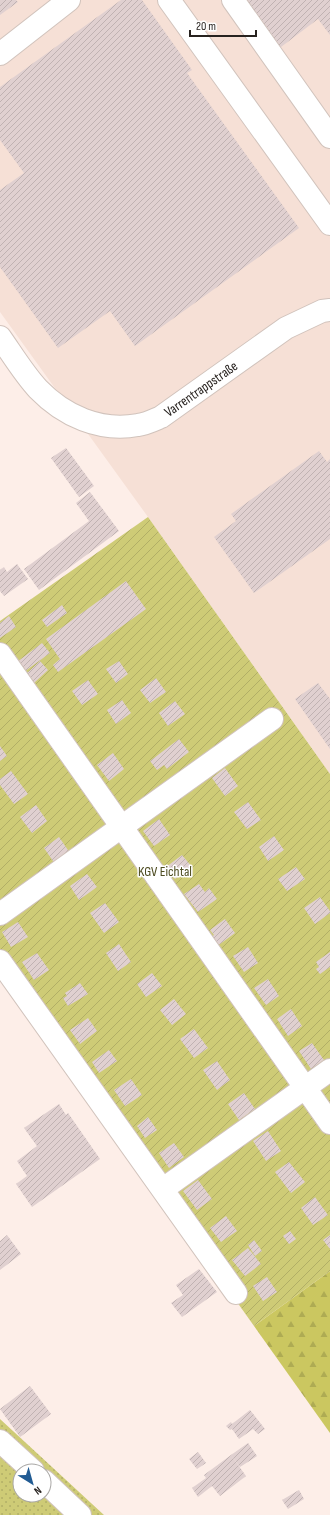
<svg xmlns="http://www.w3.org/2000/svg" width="330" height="1515" viewBox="0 0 330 1515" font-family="'Sofia Sans Condensed',sans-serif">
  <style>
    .built { fill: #f6e0d6 }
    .grass { fill: url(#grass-dots); fill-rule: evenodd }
    .forest { fill: url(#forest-firs) }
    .garden { fill: url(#garden-furrows) }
    .building { fill: url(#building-hatch) }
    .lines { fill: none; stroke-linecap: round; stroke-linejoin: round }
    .minor-casing { stroke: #d1c3bc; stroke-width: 24 }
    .minor { stroke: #fff; stroke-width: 22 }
    .labels { text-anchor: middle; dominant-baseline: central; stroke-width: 3; stroke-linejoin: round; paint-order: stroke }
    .street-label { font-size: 14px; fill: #27221f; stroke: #fff }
    .park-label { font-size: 14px; fill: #4d4c21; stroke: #fff }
  </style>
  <defs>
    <pattern id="grass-dots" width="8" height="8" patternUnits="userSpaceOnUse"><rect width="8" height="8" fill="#cecb76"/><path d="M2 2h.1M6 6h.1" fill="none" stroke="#b1ae66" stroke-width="1.8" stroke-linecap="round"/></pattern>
    <pattern id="forest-firs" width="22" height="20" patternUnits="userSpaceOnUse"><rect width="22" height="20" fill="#cbc760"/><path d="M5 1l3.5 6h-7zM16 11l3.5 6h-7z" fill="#aeab53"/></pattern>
    <pattern id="garden-furrows" width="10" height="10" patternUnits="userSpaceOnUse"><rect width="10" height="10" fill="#cecb76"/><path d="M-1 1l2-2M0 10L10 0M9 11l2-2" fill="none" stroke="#b1ae66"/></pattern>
    <pattern id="building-hatch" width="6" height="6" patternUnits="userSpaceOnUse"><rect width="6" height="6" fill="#e0d0d0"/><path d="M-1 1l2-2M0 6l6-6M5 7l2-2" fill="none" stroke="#c0b2b2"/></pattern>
  </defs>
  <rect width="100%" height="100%" fill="#fdeee8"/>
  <path class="built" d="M0,0H330V774L148,517L0,312Z"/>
  <path class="grass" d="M0,1419L104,1515H0ZM20,1471H44V1495H20Z"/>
  <path class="forest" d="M330,1271V1433L254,1326Z"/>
  <path class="garden" d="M148,517L330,774V1271L254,1326L0,968V621Z"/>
  <path class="building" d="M0,0H16L18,2L0,15Z
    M121,0H142L192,70L187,73L299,228L135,346L110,311L58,348L0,267V190L24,173L0,140V87Z
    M241,0H330V35L318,19L277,50Z
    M66,448L94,486L79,497L51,458Z
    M319,451L327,462L330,459V539L254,593L214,537L236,521L231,514Z
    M90,492L119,531L39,590L24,569L89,521L76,503Z
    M17,564L28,579L4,596L0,591V570L4,567L7,572Z
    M126,581L146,609L58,672L53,665L60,659L46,639Z
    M62,605L67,613L47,627L42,620Z
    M9,616L16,627L0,638V623Z
    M42,643L50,653L24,672L17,662Z
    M40,661L48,670L34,683L26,674Z
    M119,661L128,674L116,683L106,669Z
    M156,678L166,692L150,703L140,690Z
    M88,680L98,694L82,705L72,691Z
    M318,683L330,699V749L295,699Z
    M122,700L131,713L116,724L107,710Z
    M175,701L185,714L168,726L159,713Z
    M179,739L189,752L167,769L164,765L157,770L150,761Z
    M0,746L7,756L0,761Z
    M113,753L124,769L109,781L97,765Z
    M225,768L238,786L225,796L212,778Z
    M11,771L28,794L14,804L0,785V779Z
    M248,802L261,820L247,829L234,812Z
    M36,805L47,821L32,833L20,817Z
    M159,819L170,835L154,846L143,831Z
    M274,836L284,850L268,861L259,847Z
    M59,837L70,853L55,864L44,848Z
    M182,855L192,867L175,879L166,867Z
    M296,867L305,879L287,891L278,879Z
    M87,874L97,887L79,900L70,886Z
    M199,884L205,892L209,888L217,899L198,912L184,894Z
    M320,897L330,911V913L315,924L304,908Z
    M105,903L119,922L104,933L90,913Z
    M225,919L235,933L216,947L210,938L214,935L210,930Z
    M18,922L28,937L11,947L2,932Z
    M119,944L131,962L118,971L106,953Z
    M248,947L258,963L244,972L233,956Z
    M330,952V967L320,974L316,969L319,967L316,962Z
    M37,953L49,970L34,980L22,962Z
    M152,973L162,986L146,997L137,984Z
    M268,979L279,996L266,1005L254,988Z
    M80,983L88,994L68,1006L63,998L67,996L65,993Z
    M174,999L186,1014L172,1025L160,1010Z
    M291,1009L302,1026L288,1036L277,1019Z
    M88,1018L97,1031L80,1044L70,1030Z
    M194,1029L208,1048L194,1058L180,1039Z
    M312,1043L324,1060L311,1069L299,1051Z
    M109,1050L117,1061L99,1073L92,1062Z
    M217,1061L230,1080L217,1090L203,1070Z
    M131,1079L142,1095L125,1106L114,1090Z
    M244,1093L255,1109L239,1120L228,1104Z
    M59,1104L66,1115L68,1113L100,1159L32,1207L16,1184L27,1176L17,1161L37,1146L24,1128Z
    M148,1117L157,1130L145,1138L137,1126Z
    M268,1131L281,1151L266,1161L253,1141Z
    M174,1143L184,1157L169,1168L159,1153Z
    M289,1162L305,1182L291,1193L275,1172Z
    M198,1180L212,1199L197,1210L183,1191Z
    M315,1197L328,1215L313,1225L301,1208Z
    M226,1216L237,1231L221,1242L210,1228Z
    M290,1231L296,1239L289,1244L283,1236Z
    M7,1235L21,1254L0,1270V1241Z
    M330,1235V1249L323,1240Z
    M254,1240L262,1251L255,1256L248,1245Z
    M248,1248L261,1264L245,1276L232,1260Z
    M199,1269L217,1292L182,1317L171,1303L183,1295L176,1285Z
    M267,1277L277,1292L263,1301L253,1286Z
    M30,1386L51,1414L20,1437L0,1409Z
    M250,1410L265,1429L258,1434L253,1429L239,1439L232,1429L230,1430L226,1426L231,1422L232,1424Z
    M248,1443L257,1456L240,1467L231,1455Z
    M198,1452L206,1463L197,1469L189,1459Z
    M231,1455L246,1476L220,1496L212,1486L198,1497L192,1488L206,1478L204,1475Z
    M299,1490L304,1499L288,1509L282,1500Z"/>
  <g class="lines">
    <g class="minor-casing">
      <path id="minor" d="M169,0L330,224
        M233,0L330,137
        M0,54L69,0
        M0,337C12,354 24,374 38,389C64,416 100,432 138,425C146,424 154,420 161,417L286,328L322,311L330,310
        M0,654L330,1123
        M0,914L272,719
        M0,961L236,1293
        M163,1189L330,1070
        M0,1441L33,1471
        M44,1481L80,1515"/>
    </g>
    <use href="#minor" class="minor"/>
  </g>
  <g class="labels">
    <g class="street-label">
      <text transform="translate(201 389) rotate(-35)">Varrentrappstraße</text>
    </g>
    <g class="park-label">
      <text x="165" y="871">KGV Eichtal</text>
    </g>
  </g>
  <g transform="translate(32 1483) rotate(143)"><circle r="19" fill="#ffffff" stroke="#a9a7a5"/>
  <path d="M0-3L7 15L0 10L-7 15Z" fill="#215b93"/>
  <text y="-6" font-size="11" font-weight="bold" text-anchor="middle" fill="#27221f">N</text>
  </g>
  <path d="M190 30v6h66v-6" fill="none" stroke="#27221f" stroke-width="2"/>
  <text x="196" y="30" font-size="12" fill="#27221f" stroke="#ffffff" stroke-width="3" paint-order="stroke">20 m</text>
</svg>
